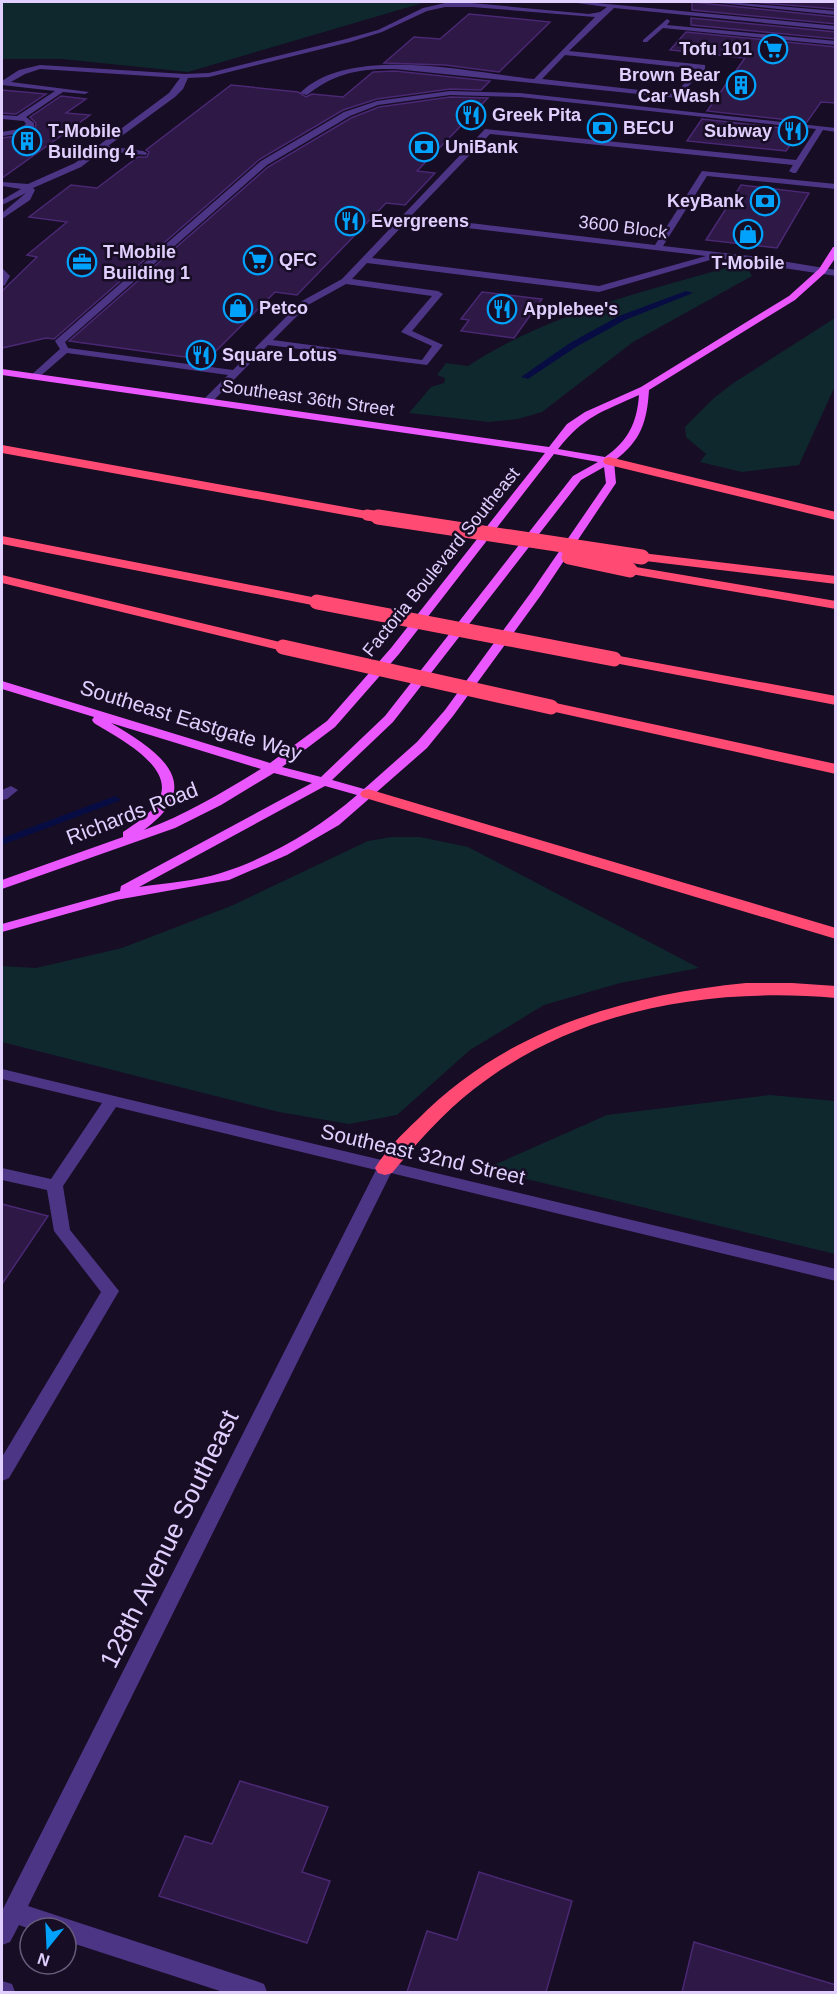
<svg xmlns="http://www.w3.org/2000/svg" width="837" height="1994" viewBox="0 0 837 1994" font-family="Arial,sans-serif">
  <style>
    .green { fill: #0f282e }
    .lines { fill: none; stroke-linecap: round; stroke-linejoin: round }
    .stream { fill: #070d43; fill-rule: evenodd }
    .building { fill: #2d1846; stroke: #4a2873; stroke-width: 1.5 }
    .minor { fill: #4d3586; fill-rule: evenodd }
    .major { fill: #eb57ff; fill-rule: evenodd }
    .highway { fill: #ff4b73; fill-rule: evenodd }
    .highway-bridge-far1 { stroke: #ff4b73; stroke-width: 11 }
    .highway-bridge { stroke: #ff4b73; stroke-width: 15 }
    .labels { text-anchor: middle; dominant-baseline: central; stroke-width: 5; stroke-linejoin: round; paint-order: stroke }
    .far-poi-label { font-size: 18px; font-weight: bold; fill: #e1d0ff; stroke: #170d24; text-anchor: start }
    .far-street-label { font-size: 18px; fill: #e1d0ff; stroke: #170d24 }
    .street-label { font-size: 21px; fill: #e1d0ff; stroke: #170d24 }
    .near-street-label { font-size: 26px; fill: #e1d0ff; stroke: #170d24 }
  </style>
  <rect width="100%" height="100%" fill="#170d24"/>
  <path class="green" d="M2,2H426L188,72L62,59H2Z
    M733,266L749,271L752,276L633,342L542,412L518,419L489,422L409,413L431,387L444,383L445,378L437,375L446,363L468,366C547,314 643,292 733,266Z
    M835,318V386L799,465L742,472L700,462L706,454L686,437L685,427L714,398L732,384Z
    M392,837H420L468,847L699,968L620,983L544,1005L470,1050L397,1115L349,1124L279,1112L2,1042V966L36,968L122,948L231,906L368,841Z
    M770,1095L835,1101V1254L485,1169L607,1115Z"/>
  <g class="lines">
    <path class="stream" d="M686,291L693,293L625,320L576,347L528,379L521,377L570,343L619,316Z
      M115,796L120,799L119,801L2,845V838Z"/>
  </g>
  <path class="building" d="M692,2L836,17V24L692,10Z
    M751,2H836V9Z
    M469,14L550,22L499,72L445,65L384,63L414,37L440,39Z
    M691,18L836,32V39L691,25Z
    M686,32L836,47V103L821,102L807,122L707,111L745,58L670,50Z
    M395,71L490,81L481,90L450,89L377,99L343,110L260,159L54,339L46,338L2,348V291L37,257L27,255L67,222L29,217L71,185L97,188L138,157H147L149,152L146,150L231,85L298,92L306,97L312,94L343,97L373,72Z
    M2,90L46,94L16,114L2,113Z
    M61,96L86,99L66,113L90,115L2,178V138L24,135L35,129L36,123L30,117Z
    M450,97L488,98L417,171L435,173L405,205L386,203L297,295L275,292L207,360L69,341L268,167L351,118L379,107Z
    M702,119L801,130L786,151L687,141Z
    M741,185L809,193L777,248L706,240Z
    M482,292L542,299L514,338L461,331L469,320L461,319Z
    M2,1204L48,1216L2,1284Z
    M240,1781L328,1807L302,1872L330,1881L307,1943L159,1896L185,1836L212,1844Z
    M479,1872L572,1901L546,1992H407L427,1931L457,1940Z
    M694,1942L836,1985L835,1992H682Z"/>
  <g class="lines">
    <path class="minor" d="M569,2H587L836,26V30L614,8L569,51L705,65V69L677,98L395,69C361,68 334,73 307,95L300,93C349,44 470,72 534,79L595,17L472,7H445L427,11L382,32L350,42L209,77L188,78L183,89L175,97L108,146L143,151L147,153L146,155L102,151L81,167L33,188L35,190L30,200L2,219V213L26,193L2,205V200L21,189L2,186V182L28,184L75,163L169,93L180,78L40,69L25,74L11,82L89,92L85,94L63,92L26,117L34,123V127L24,133L2,136V132L19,129L26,124L24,121L2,119V115L17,116L55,91L2,85V81L19,70L40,65L185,74L209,73L346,39L378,30L423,8L445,3H472L589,14L600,12L607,7ZM565,55L697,69L675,94L542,79Z
      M710,2H730L836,11V15Z
      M667,19L670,21L667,25L836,41V45L663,28L647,42H643V40Z
      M450,91L520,93L836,128V132L823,130L796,173H793L789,171L793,165L490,134L411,216L655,245L702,171L836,184V189L707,176L663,246L751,256L836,270V276L717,258L599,292L367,263L352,279L438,291L443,294L412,331L443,345L427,365L268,345L212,402L208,403L203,400L228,375L67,353L37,379L29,377L60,349L55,341L57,339L261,161L344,112L377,101ZM450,95L520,97L816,129L796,160L485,129L342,279L302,301L233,370L68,348L65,342L267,165L350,116L378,105ZM407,221L706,256L599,286L372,258ZM346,284L432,296L401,332L432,346L422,360L273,340L308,305Z
      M2,268L10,276L5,285L2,286Z
      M11,786L18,790L7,799L2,800V790Z
      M2,1069L836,1269V1281L391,1173L28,1906L256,1981L264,1984L267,1992H223L66,1941V1928L30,1929L19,1925L10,1942L2,1945V1911L376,1170L116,1107L63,1186L70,1230L119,1291L9,1478L2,1481V1457L101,1292L54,1231L47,1190L2,1180V1168L51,1179L102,1103L2,1079Z
      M2,1981L12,1984L15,1992H2Z"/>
    <path class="major" d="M833,247H836V257L825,273L795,300L649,390C647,422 641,441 614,461L616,483L541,595L453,716L427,748L339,825L287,855L229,880L116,900L2,932V924L120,891L121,886L312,783L274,773L221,805L175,828L2,889V880L123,837V832C136,823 150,815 158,801C178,767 116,737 94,723L92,720L94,717L2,689V681L270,763L327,721L391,648L545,453L2,375V369L549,447L567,424L585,412L641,387L789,296L819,269ZM639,395C637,423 628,441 605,457L558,449C584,416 602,412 639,395ZM554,454L598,462L573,476L385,716L321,777L282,767L335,727L399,654ZM604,467L606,483L532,591L445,710L417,742L364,789L332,780L393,722L581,480ZM111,723L261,769C223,792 186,815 144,830C208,783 158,751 111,723ZM325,786L357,795C318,829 271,857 221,873C196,881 166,883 139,887Z"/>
    <path class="highway" d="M2,445L367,511L374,515L367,519L2,453Z
      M609,457L836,512V520L605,464L603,461L605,458Z
      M2,536L317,598L324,602L317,606L2,544Z
      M642,553L836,576V584L637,560L635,557L637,554Z
      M630,566L836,601V609L625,573L623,570L625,567Z
      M2,575L288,644L290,647L283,651L2,583Z
      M614,655L836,696V705L609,662L607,659Z
      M551,702L836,764V774L546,710L543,707L546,704Z
      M368,789L836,928V939L362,797L360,794L362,791Z
      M746,983H792L836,986V998C710,987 576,1009 474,1089C443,1113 417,1143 392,1173L385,1175L378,1173L375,1168C386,1150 402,1134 417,1120C505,1030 624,995 746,983Z"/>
    <path class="highway-bridge-far1" d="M367,515L388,518"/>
    <path class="highway-bridge" d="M378,517L642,557
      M569,557L630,570
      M317,602L614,659
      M283,647L551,707"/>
  </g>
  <defs>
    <g id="supermarket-ring" transform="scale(1.5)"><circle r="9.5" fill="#170d24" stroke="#00a2fb" stroke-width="1.5"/><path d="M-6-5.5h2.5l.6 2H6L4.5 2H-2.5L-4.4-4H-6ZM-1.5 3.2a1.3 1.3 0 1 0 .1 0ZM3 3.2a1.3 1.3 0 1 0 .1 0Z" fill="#00a2fb"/></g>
    <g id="building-ring" transform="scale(1.5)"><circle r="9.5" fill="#170d24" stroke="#00a2fb" stroke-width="1.5"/><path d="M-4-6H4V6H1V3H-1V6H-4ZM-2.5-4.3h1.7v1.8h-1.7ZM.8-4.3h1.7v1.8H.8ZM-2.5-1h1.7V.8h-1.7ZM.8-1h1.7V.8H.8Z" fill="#00a2fb"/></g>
    <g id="restaurant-ring" transform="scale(1.5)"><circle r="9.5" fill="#170d24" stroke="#00a2fb" stroke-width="1.5"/><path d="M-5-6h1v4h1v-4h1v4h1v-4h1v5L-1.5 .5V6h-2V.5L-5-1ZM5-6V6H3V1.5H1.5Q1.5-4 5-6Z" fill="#00a2fb"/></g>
    <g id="bank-ring" transform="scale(1.5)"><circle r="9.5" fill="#170d24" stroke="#00a2fb" stroke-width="1.5"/><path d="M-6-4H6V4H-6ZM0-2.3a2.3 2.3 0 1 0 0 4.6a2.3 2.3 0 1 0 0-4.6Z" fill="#00a2fb"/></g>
    <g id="shop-ring" transform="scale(1.5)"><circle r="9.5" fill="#170d24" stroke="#00a2fb" stroke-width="1.5"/><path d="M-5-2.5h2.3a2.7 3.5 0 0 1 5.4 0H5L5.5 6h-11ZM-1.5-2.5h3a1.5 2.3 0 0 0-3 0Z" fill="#00a2fb"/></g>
    <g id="office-ring" transform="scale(1.5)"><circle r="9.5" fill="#170d24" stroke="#00a2fb" stroke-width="1.5"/><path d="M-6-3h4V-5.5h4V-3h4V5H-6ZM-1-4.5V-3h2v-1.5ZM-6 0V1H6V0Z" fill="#00a2fb"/></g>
  </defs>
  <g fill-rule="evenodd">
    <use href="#supermarket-ring" x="773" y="49"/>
    <use href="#building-ring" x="741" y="85"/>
    <use href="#restaurant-ring" x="471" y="115"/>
    <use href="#bank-ring" x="602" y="128"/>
    <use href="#restaurant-ring" x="793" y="131"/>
    <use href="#building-ring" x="27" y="141"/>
    <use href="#bank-ring" x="424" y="147"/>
    <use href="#bank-ring" x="765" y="201"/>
    <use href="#restaurant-ring" x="350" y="221"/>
    <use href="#shop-ring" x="748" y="234"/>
    <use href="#supermarket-ring" x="258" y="260"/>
    <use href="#office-ring" x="82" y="262"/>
    <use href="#shop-ring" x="238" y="308"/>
    <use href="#restaurant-ring" x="502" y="309"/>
    <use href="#restaurant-ring" x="201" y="355"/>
  </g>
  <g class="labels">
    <g class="far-poi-label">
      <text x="752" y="49" text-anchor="end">Tofu 101</text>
      <text x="720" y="75" text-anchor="end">Brown Bear<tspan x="720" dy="21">Car Wash</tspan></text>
      <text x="492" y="115">Greek Pita</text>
      <text x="623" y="128">BECU</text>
      <text x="48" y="131">T-Mobile<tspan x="48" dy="21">Building 4</tspan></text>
      <text x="772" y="131" text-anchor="end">Subway</text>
      <text x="445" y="147">UniBank</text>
      <text x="744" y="201" text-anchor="end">KeyBank</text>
      <text x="371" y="221">Evergreens</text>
      <text x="103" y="252">T-Mobile<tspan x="103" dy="21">Building 1</tspan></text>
      <text x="279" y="260">QFC</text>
      <text x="748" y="263" text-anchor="middle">T-Mobile</text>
      <text x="259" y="308">Petco</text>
      <text x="523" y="309">Applebee's</text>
      <text x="222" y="355">Square Lotus</text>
    </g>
    <g class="far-street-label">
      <text transform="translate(623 227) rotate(7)">3600 Block</text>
      <text transform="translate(308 398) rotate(8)">Southeast 36th Street</text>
      <text transform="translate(441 562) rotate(-51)">Factoria Boulevard Southeast</text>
    </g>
    <g class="street-label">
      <text transform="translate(191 720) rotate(17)">Southeast Eastgate Way</text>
      <text transform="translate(132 813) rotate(-21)">Richards Road</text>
      <text transform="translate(423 1154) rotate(13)">Southeast 32nd Street</text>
    </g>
    <g class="near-street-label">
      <text transform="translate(169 1539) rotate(-64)">128th Avenue Southeast</text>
    </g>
  </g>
  <rect width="837" height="1994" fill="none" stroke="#e1d0ff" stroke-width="6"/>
  <g transform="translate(48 1946) rotate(198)"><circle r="28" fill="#170d24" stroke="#685b7c" stroke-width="1.5"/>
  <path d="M0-4.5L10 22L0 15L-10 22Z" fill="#00a2fb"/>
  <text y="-9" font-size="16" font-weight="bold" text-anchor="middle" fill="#e1d0ff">N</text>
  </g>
</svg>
